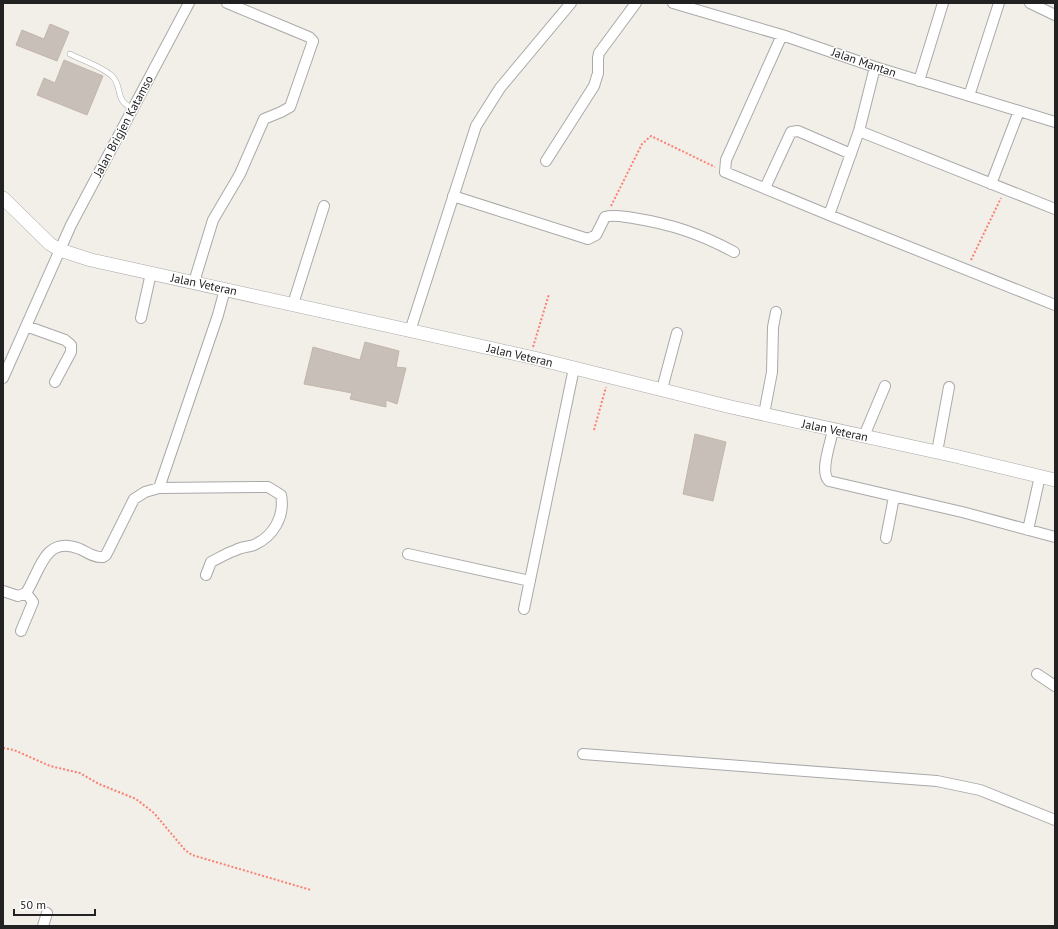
<svg xmlns="http://www.w3.org/2000/svg" width="1058" height="929" viewBox="0 0 1058 929" font-family="'PT Sans',sans-serif">
  <style>
    .building { fill: #c7bfb8; stroke: #c4b6ab }
    .lines { fill: none; stroke-linecap: round; stroke-linejoin: round }
    .service-casing { stroke: #a9a9a9; stroke-width: 6 }
    .minor-casing { stroke: #a9a9a9; stroke-width: 12 }
    .tertiary-casing { stroke: #a9a9a9; stroke-width: 14 }
    .path { stroke: #fa8072; stroke-width: 2; stroke-dasharray: 2 2; stroke-linecap: butt }
    .service { stroke: #fff; stroke-width: 5 }
    .minor { stroke: #fff; stroke-width: 10 }
    .tertiary { stroke: #fff; stroke-width: 13 }
    .labels { text-anchor: middle; dominant-baseline: central; stroke-width: 3; stroke-linejoin: round; paint-order: stroke }
    .street-label { font-size: 12px; fill: #222; stroke: #fff }
  </style>
  <rect width="100%" height="100%" fill="#f2efe9"/>
  <path class="building" d="M50,24L69,32L57,61L16,45L22,30L44,39Z
    M64,60L103,76L87,115L37,95L44,78L55,83Z
    M365,342L399,351L396,367L406,368L397,404L386,400V407L350,399L352,393L304,384L313,347L360,360Z
    M695,434L726,442L713,501L683,494Z"/>
  <g class="lines">
    <g class="service-casing">
      <path id="service" d="M70,54C82,60 103,67 112,76C124,88 113,99 132,108"/>
    </g>
    <g class="minor-casing">
      <path id="minor" d="M673,3L782,35L875,67L1055,122
        M1030,3L1055,15
        M782,35L726,160L725,172L829,215L1055,305
        M919,81L943,3
        M969,96L999,3
        M859,131L875,67
        M546,161L594,86L598,73V58L599,53L636,3
        M991,184L1019,111
        M765,188L791,132L798,131L851,154
        M453,196L588,239L596,235L605,217C614,214 624,217 633,218C671,224 701,234 734,252
        M829,215L859,131L1055,209
        M194,282L213,220L240,174L264,119L281,112L290,107L313,41L309,37L227,3
        M293,304L324,206
        M141,318L151,273
        M26,326L65,340L71,345V352L55,382
        M410,331L476,126L500,88L571,3
        M3,378L71,225L189,3
        M662,389L677,333
        M764,414L772,372L773,327L776,312
        M833,430C831,442 819,472 829,481L962,512L1055,537
        M864,436L885,386
        M937,452L949,387
        M159,488L218,315L225,289
        M1028,530L1040,476
        M886,538L894,497
        M408,554L530,581
        M3,591L18,596L26,593C41,569 45,535 80,549C87,552 94,558 103,557L106,555L134,499L145,492L159,488L259,487H268L281,495C285,516 274,536 254,545C248,547 241,547 236,550C227,553 219,558 211,562L206,575
        M524,609L574,368
        M21,631L33,602L26,593
        M1037,674L1055,686
        M583,754L937,781L980,790L1055,820
        M43,926L47,913"/>
    </g>
    <g class="tertiary-casing">
      <path id="tertiary" d="M3,198L50,244L60,250L91,260L530,357L731,407L955,456L1055,480"/>
    </g>
    <path class="path" d="M611,206L642,144L651,136L715,167
      M971,260L1001,198
      M533,347L549,294
      M594,430L606,387
      M3,748L14,750L50,766L80,773L99,784L136,799L154,813L185,850L192,855L311,890"/>
    <use href="#service" class="service"/>
    <use href="#minor" class="minor"/>
    <use href="#tertiary" class="tertiary"/>
  </g>
  <g class="labels">
    <g class="street-label">
      <text transform="translate(864 62) rotate(19)">Jalan Mantan</text>
      <text transform="translate(123 126) rotate(-62)">Jalan Brigjen Katamso</text>
      <text transform="translate(204 284) rotate(12)">Jalan Veteran</text>
      <text transform="translate(520 355) rotate(13)">Jalan Veteran</text>
      <text transform="translate(835 430) rotate(12)">Jalan Veteran</text>
    </g>
  </g>
  <rect width="1058" height="929" fill="none" stroke="#222222" stroke-width="8"/>
  <path d="M14 909v6h81v-6" fill="none" stroke="#222222" stroke-width="2"/>
  <text x="20" y="909" font-size="12" fill="#222222" stroke="#ffffff" stroke-width="3" paint-order="stroke">50 m</text>
</svg>
